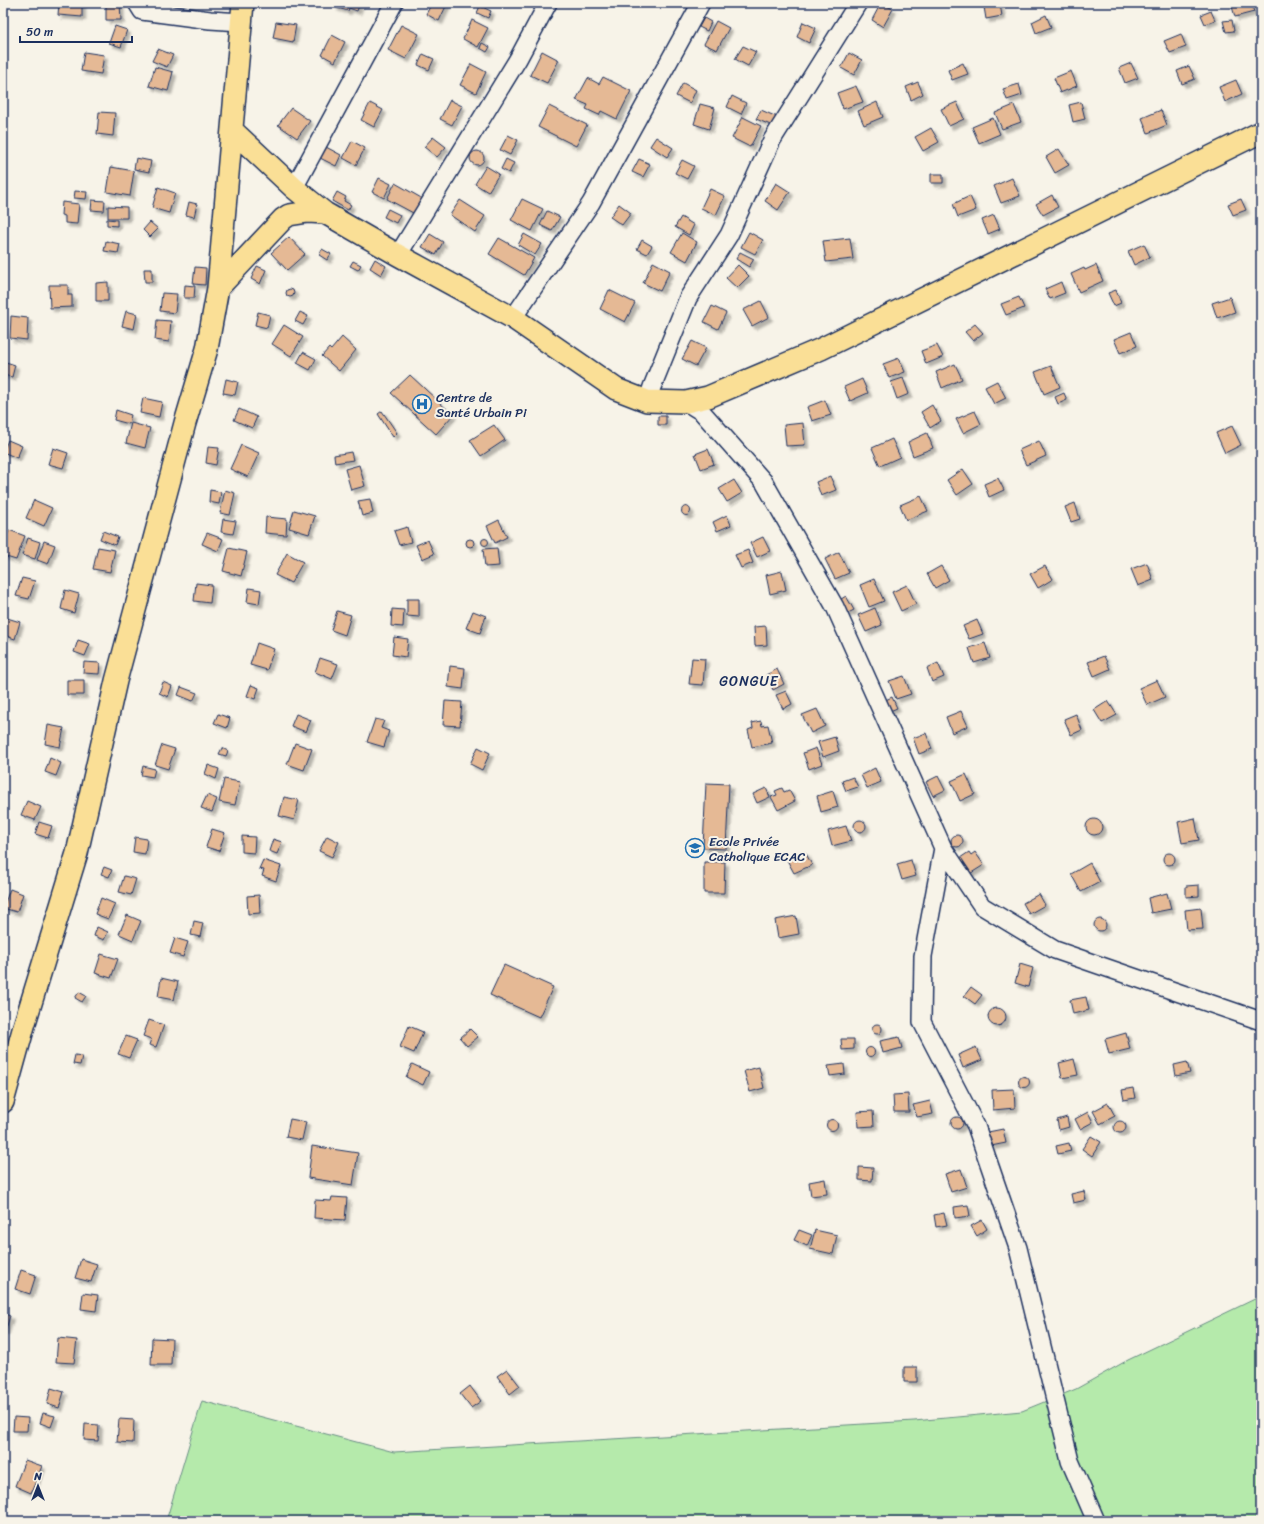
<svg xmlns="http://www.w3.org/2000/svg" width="1264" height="1524" viewBox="0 0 1264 1524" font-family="Sriracha,sans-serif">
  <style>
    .green { fill: #b5eaab; stroke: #688c84 }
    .building { fill: #e5b995; stroke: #1b2f5e; filter: url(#shadow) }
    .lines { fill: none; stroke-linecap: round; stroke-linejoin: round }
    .minor-casing { stroke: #1b2f5e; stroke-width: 20 }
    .major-casing { stroke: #1b2f5e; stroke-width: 24 }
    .minor { stroke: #f7f3e8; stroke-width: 17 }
    .major { stroke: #fadf96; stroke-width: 21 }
    .labels { text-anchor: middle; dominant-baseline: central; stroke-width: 4; stroke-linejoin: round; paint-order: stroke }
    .poi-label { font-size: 13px; fill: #1b2f5e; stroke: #f7f3e8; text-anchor: start }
    .neighbourhood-label { font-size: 14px; letter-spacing: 1px; fill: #1b2f5e; stroke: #f7f3e8 }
  </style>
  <defs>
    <filter id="shadow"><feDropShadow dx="3.5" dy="3.5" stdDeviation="1" flood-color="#0004"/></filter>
  </defs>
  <rect width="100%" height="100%" fill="#f7f3e8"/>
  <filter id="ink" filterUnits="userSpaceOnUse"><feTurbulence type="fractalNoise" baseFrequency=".025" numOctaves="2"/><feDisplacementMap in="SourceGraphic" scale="8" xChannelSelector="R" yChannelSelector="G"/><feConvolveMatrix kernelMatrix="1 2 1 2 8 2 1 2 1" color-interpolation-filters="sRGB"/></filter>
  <g filter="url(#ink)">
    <path class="green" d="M1261,1296V1521H166L202,1401L394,1452L914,1421L1022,1411L1076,1389L1128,1360Z"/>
    <path class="building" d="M59,3H82V17L58,15Z
      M106,3H120L121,20H106Z
      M336,3H360L357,11L349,8L348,11L334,7Z
      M432,3L447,4L439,21L426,14Z
      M881,3L893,9L883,27L872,20Z
      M1231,3H1251L1254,12L1235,17Z
      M1000,4L1002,16L986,19L984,7Z
      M480,6L491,11L488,18L477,13Z
      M1211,11L1215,20L1205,24L1201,15Z
      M1046,15L1051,27L1036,33L1032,22Z
      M704,18L711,22L707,31L699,27Z
      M472,20L488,28L478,47L463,39Z
      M1232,20L1234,31L1226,32L1223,21Z
      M716,21L729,28L717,50L704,44Z
      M276,22L296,25L293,42L273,38Z
      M803,22L816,28L809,43L797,37Z
      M401,25L419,34L406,59L388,50Z
      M115,26L127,30L121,47L109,43Z
      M1181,34L1186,47L1170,53L1164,41Z
      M332,35L345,42L335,62L322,55Z
      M482,43L490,47L487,52L480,48Z
      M743,46L756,52L748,66L735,59Z
      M158,49L173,55L167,67L152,61Z
      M542,51L559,60L547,83L530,75Z
      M84,52L104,55L101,74L81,71Z
      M849,53L862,60L854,75L841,68Z
      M423,54L434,59L429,70L418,65Z
      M963,63L968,74L952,80L948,70Z
      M1131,63L1138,78L1125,83L1119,68Z
      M471,64L486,72L476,93L460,85Z
      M1189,66L1195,79L1182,84L1177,71Z
      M155,67L173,72L168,91L149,86Z
      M1071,71L1077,86L1060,93L1054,78Z
      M603,77L631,91L617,119L601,111L599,115L586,109L588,105L576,100L588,78L599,84Z
      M1236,80L1242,94L1225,102L1219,87Z
      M918,82L923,94L911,100L906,87Z
      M683,83L696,90L690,103L676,96Z
      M1019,84L1022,95L1007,100L1003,89Z
      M856,86L863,102L843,109L837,93Z
      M732,96L746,103L741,114L727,107Z
      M450,100L462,106L452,125L440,119Z
      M877,102L883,117L864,125L858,111Z
      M957,102L964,119L949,126L941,109Z
      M1081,102L1085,119L1073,122L1069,105Z
      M370,103L383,110L374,127L361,120Z
      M700,104L715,108L709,129L694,124Z
      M1014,105L1021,122L1002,129L995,113Z
      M549,106L587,125L576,146L538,127Z
      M291,108L310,121L297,138L278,125Z
      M761,110L777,117L773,126L756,119Z
      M1161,110L1167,125L1148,133L1142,118Z
      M99,112L115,113L113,136L97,134Z
      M743,117L761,126L750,147L732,138Z
      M993,118L1000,134L979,143L972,127Z
      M931,128L939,142L923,151L915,137Z
      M508,135L518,140L510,155L500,150Z
      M433,137L446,147L437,157L424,147Z
      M656,137L673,148L667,157L650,146Z
      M352,141L365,148L356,165L343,158Z
      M326,147L341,155L336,166L320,158Z
      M1059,149L1069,165L1055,173L1046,157Z
      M470 158a7 7 0 1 1 14 0a7 7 0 1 1-14 0Z
      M136,158L151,161L149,172L134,169Z
      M506,159L514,163L509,173L501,169Z
      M639,159L650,164L643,177L632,172Z
      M682,160L694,166L687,179L675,173Z
      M486,166L499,174L488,192L475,184Z
      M111,167L134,171L130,196L107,192Z
      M931,174H943V183H931Z
      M379,178L391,184L384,198L372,192Z
      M1012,178L1020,196L1001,203L994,186Z
      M395,183L423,199L415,214L387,199Z
      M776,183L790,192L778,210L765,201Z
      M158,187L175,193L169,213L152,208Z
      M710,189L725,196L716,215L701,208Z
      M75,191L87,192L86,199L74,198Z
      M337,192L346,197L344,201L351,205L348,210L332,201Z
      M1052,195L1058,207L1043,215L1036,204Z
      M970,196L976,210L958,217L953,204Z
      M522,199L543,209L532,231L511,220Z
      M1241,199L1246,210L1233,215L1228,204Z
      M92,200L105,201L104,211L91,210Z
      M460,200L485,216L475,232L450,215Z
      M62,202L79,204L77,224L65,223V216L61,215Z
      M189,202L197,204L194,217L186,215Z
      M619,204L631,213L622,225L610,217Z
      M108,206L127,207V218H108Z
      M388,209L400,215L396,223L384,217Z
      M547,211L560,217L552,231L540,225Z
      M994,215L1000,229L988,234L982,220Z
      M681,217L694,225L689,235L675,227Z
      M107,219L117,220V226L107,225Z
      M150,222L158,229L150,237L143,230Z
      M749,232L763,240L755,254L741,247Z
      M682,233L697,242L687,261L671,252Z
      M430,234L443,242L436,255L422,247Z
      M524,234L542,244L535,255L518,245Z
      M289,237L305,254L287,270L271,253Z
      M499,238L534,258L524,275L489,254Z
      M850,238L853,259L826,262L823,241Z
      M642,240L652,246L647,254L637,249Z
      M106,241L120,244L118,253L104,251Z
      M1144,244L1150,257L1134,265L1128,251Z
      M322,249L331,254L327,260L319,255Z
      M740,252L754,259L749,267L736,259Z
      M375,259L386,266L381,275L370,268Z
      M353,261L361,265L358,270L350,266Z
      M653,262L670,271L660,291L643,283Z
      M738,265L749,276L737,288L726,278Z
      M1096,265L1103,281L1079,292L1071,274L1084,268L1085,270Z
      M257,266L266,270L260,284L251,279Z
      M195,267L206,268L205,285L193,284Z
      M144,269H152V282H145Z
      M108,282V301H96V283Z
      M1061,282L1065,293L1050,299L1045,289Z
      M49,285H68V295H72V307L50,308Z
      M185,285L195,286L194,298H184Z
      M286 293a4 4 0 1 1 8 0a4 4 0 1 1-8 0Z
      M609,290L635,303L625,322L600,309Z
      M1116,290L1121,303L1114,306L1108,293Z
      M162,293L177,294L175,313L160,311Z
      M1019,297L1024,308L1006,315L1001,304Z
      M1230,297L1235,312L1217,318L1212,303Z
      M761,301L769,317L752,326L743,310Z
      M712,306L726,313L718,329L704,322Z
      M126,311L137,314L134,329L122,326Z
      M258,312L270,315L267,328L255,325Z
      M300,312L308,316L303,325L295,321Z
      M11,316L28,318L27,340L10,338Z
      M157,320L171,321L169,342L155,340Z
      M975,324L983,333L973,341L965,332Z
      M284,325L303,337L291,356L272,344Z
      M1131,332L1137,346L1120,353L1114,339Z
      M342,337L356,350L339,371L322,356L329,348L331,350Z
      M692,341L706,348L696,366L682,359Z
      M937,345L943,357L926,364L921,351Z
      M303,352L316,359L310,370L297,363Z
      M899,358L905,372L889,378L883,364Z
      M3,361L15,365L12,377L3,375Z
      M955,364L962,379L942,388L936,372Z
      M1051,366L1060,387L1044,394L1035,372Z
      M410,375L453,415L436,434L391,393Z
      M903,378L909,394L897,399L891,382Z
      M226,379L238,382L235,395L223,393Z
      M862,379L868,393L850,401L844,387Z
      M997,381L1006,398L994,404L985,387Z
      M1064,393L1067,400L1058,404L1055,397Z
      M143,398L162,402L159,417L140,413Z
      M825,400L831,415L812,421L807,407Z
      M932,405L941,421L930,428L921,412Z
      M239,409L257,417L252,428L234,420Z
      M116,410L131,415L129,424L114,420Z
      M382,411L397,433L393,437L378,414Z
      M975,411L981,424L963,433L956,419Z
      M658,416H666V425H658Z
      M131,423L150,428L145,448L126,443Z
      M803,423L805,445L786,446L784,425Z
      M494,425L505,440L481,456L470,440Z
      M1232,426L1241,445L1225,453L1216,433Z
      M927,433L933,448L913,456L908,442Z
      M892,439L900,457L880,466L872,448Z
      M8,440L22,446L17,458L3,452Z
      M1039,441L1046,456L1026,465L1019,450Z
      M241,445L259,453L248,477L230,469Z
      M208,447L219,448L216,465L206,463Z
      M53,448L68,453L63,468L48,464Z
      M708,449L714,464L701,469L695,454Z
      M351,452L353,460L335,463L334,455Z
      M359,465L365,486L351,490L345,469Z
      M963,469L973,484L957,495L947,480Z
      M830,476L836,490L821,496L816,482Z
      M998,478L1004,490L989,497L984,484Z
      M734,480L742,493L727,502L719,489Z
      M210,490L221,492L219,504L209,502Z
      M225,490L235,493L230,515L220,513Z
      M921,496L928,511L906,520L900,505Z
      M370,499L373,513L362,516L358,501Z
      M34,500L52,508L44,526L26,518Z
      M1075,503L1080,519L1071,522L1065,507Z
      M681.5 511a4.5 4.5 0 1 1 9 0a4.5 4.5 0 1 1-9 0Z
      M294,510L315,516L309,534L289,528Z
      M727,515L731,525L717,531L713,522Z
      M266,517L287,519L286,535L265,533Z
      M223,519L236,521L233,534L221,532Z
      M499,520L507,537L495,543L487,526Z
      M407,527L411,542L399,545L394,531Z
      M9,530L25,536L16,560L3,556V540L5,541Z
      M103,531L118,537L115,545L100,539Z
      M207,533L223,539L218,551L202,544Z
      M763,537L770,551L757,557L750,543Z
      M28,538L40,542L35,559L22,555Z
      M481.5 542a3.5 3.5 0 1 1 7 0a3.5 3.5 0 1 1-7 0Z
      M466 543a4 4 0 1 1 8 0a4 4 0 1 1-8 0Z
      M428,540L434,554L422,559L416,545Z
      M44,541L55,545L48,564L37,560Z
      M98,547L115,550L110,572L93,569Z
      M229,548L247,552L241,576L223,571Z
      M497,548L499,566L485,567L483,549Z
      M748,550L753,563L741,568L735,555Z
      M839,552L849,573L835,579L825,559Z
      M287,553L303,562L291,583L275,575Z
      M1147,563L1153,580L1138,586L1131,569Z
      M941,566L949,580L935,588L927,574Z
      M1045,566L1053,579L1038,588L1030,574Z
      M782,571L786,590L770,594L766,575Z
      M22,578L35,581L29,599L16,596Z
      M874,579L884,601L869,607L860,585Z
      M196,583L212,585L210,603L194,601Z
      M907,585L916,604L901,611L892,592Z
      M249,588L261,590L259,604L247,602Z
      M65,590L79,594L74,613L61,609Z
      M846,596L854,610L846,614L838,601Z
      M407,599H419V617L407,616Z
      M875,608L882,625L866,632L858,615Z
      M392,609L404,610L403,627L391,626Z
      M337,611L351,615L345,635L331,630Z
      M473,611L486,616L480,633L466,628Z
      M4,617L20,622L15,639L3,635Z
      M977,620L983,634L969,639L963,626Z
      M766,626L767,645L755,646L754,627Z
      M394,637L408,639L406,657L392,655Z
      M78,640L90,644L85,656L74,652Z
      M257,643L274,649L267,670L250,665Z
      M985,643L990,658L974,663L969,648Z
      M1104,656L1110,669L1094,676L1088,662Z
      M320,658L338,664L332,679L315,672Z
      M692,658L705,659L703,685L689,684Z
      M84,662L100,663L99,674L83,673Z
      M938,663L944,677L932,682L927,668Z
      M450,666L465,668L463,689L448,687Z
      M777,669L784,684L773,690L766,675Z
      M904,676L911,694L896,699L889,681Z
      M67,680H84V695H67Z
      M1157,680L1165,697L1147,705L1139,688Z
      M163,682L172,686L168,697L159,693Z
      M251,685L259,688L255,699L247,696Z
      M181,687L197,693L193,701L178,695Z
      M786,691L792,704L783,709L776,695Z
      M892,697L897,708L883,714L879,703Z
      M445,701L462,702L460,726L443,725Z
      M1108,701L1117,715L1102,723L1094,710Z
      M817,709L825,726L811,733L802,715Z
      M961,711L968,726L952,733L946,717Z
      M218,714L230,718L227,728L214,723Z
      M296,714L311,720L306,732L291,726Z
      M1076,714L1082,730L1071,735L1064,719Z
      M375,719L384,721L381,728L389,731L384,747L367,742Z
      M761,721L762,726L768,725L772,743L752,747L748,730L753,728L752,723Z
      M48,725L64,728L60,747L45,744Z
      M926,733L932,749L919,754L913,738Z
      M835,737L839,751L823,757L818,742Z
      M295,743L312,749L304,770L287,764Z
      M162,745L175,749L168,769L155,765Z
      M478,747L490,753L482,770L470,764Z
      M222,748L228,751L226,756L219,754Z
      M816,748L822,764L809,769L803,753Z
      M50,758L61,763L56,776L45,772Z
      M208,765L219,769L216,779L205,774Z
      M143,766L155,769L153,777L141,775Z
      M875,768L881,782L867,788L861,775Z
      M966,774L975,794L960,801L951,781Z
      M938,776L945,790L933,796L926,782Z
      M853,777L858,787L846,791L842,781Z
      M224,779L240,782L235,805L219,802Z
      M706,783L729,784L726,849L703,848Z
      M766,788L770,797L757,803L753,794Z
      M782,788L784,792L789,790L795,801L778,810L771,797L777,795L775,791Z
      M833,791L838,807L821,812L817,796Z
      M207,795L217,799L212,812L201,808Z
      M284,797L299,800L294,820L279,816Z
      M27,801L41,807L35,820L21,815Z
      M1195,818L1199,840L1182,843L1178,822Z
      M1086 827a8 8 0 1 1 16 0a8 8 0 1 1-16 0Z
      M854 826a6 6 0 1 1 12 0a6 6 0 1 1-12 0Z
      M39,822L52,826L48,838L35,834Z
      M846,826L851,841L832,846L828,831Z
      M212,829L225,833L219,851L206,847Z
      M951 841a6 6 0 1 1 12 0a6 6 0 1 1-12 0Z
      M242,836L255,837L254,853L242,852Z
      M327,836L339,842L332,857L319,851Z
      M135,837L147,839L145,854L133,852Z
      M273,839L282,842L277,854L269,851Z
      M805,852L812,865L794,873L787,860Z
      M969,852L971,855L975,852L984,865L968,875L957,860Z
      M1163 859a6 6 0 1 1 12 0a6 6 0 1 1-12 0Z
      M263,860L281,866L276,881L262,876L264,870L259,869Z
      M911,860L916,876L902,880L897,864Z
      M704,862H725L724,893H704Z
      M1090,863L1100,882L1081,892L1071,874Z
      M104,867L112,870L109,877L101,874Z
      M124,876L136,879L131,895L119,892Z
      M1199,885V896L1186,897V886Z
      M10,889L23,894L17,912L3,908Z
      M1167,893L1171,909L1151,913L1148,898Z
      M1039,894L1045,905L1029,914L1023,903Z
      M259,895L260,913L248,914L247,896Z
      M101,898L115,904L108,919L95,914Z
      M1201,908L1203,929L1187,930L1185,910Z
      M127,915L141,921L133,940L119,934Z
      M796,916L799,934L778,938L775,920Z
      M1094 925a6 6 0 1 1 12 0a6 6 0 1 1-12 0Z
      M194,921L203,923L200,937L191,935Z
      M97,927L108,932L104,940L94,936Z
      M175,938L188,942L183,957L170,953Z
      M101,954L118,959L111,978L95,973Z
      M1020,964L1033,968L1028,987L1015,983Z
      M504,965L553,987L539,1017L490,995Z
      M161,978L178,982L174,1000L158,997Z
      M971,987L982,995L975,1004L964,996Z
      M79,992L86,996L82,1002L75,998Z
      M1086,997L1089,1010L1073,1014L1070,1000Z
      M988 1017a9 9 0 1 1 18 0a9 9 0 1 1-18 0Z
      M149,1020L164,1025L156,1047L149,1045L151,1039L143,1036Z
      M872 1029a5 5 0 1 1 10 0a5 5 0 1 1-10 0Z
      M409,1026L423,1032L414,1053L400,1047Z
      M470,1029L478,1037L467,1046L460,1038Z
      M1126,1033L1130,1049L1109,1054L1105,1039Z
      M126,1036L137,1040L129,1058L118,1054Z
      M899,1037L902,1048L883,1053L880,1041Z
      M841,1039H854V1049L842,1050Z
      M976,1047L982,1060L963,1068L958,1055Z
      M865.5 1052a4.5 4.5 0 1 1 9 0a4.5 4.5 0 1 1-9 0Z
      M75,1055L82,1056L80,1065L73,1064Z
      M1074,1059L1078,1075L1062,1078L1059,1063Z
      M1187,1062L1190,1073L1176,1076L1174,1065Z
      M412,1064L429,1072L423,1085L406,1077Z
      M844,1064L845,1074L830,1076L828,1066Z
      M759,1067L764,1088L750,1092L744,1071Z
      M1018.5 1082a5.5 5.5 0 1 1 11 0a5.5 5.5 0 1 1-11 0Z
      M1133,1088L1135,1098L1124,1100L1122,1090Z
      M1014,1089L1015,1108L993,1110L992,1090Z
      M908,1094L909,1112H894L893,1095Z
      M930,1101L933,1114L917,1117L913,1105Z
      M1108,1103L1115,1116L1100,1124L1093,1111Z
      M873,1111L874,1126L858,1127L857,1112Z
      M1088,1112L1093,1122L1080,1129L1075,1119Z
      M951 1123a6 6 0 1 1 12 0a6 6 0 1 1-12 0Z
      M1067,1117L1069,1127L1059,1130L1057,1120Z
      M290,1119L306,1122L302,1140L286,1137Z
      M826.5 1125a5.5 5.5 0 1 1 11 0a5.5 5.5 0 1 1-11 0Z
      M1114 1127a6 6 0 1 1 12 0a6 6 0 1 1-12 0Z
      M1003,1129L1006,1143L991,1146L988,1132Z
      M1091,1136L1101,1142L1092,1156L1082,1149Z
      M1069,1143L1071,1151L1058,1154L1056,1146Z
      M312,1146L358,1153L353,1185L308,1178Z
      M859,1167L873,1168L872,1181L859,1180Z
      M961,1169L967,1187L951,1192L945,1174Z
      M825,1179L827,1194L811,1196L809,1182Z
      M1084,1191L1086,1200L1073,1203L1071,1194Z
      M332,1197L347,1198L345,1220L314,1218L315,1200L331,1201Z
      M968,1205L970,1216L955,1218L954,1207Z
      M944,1213L947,1225L936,1227L934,1215Z
      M982,1220L987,1229L977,1236L971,1226Z
      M799,1230L812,1235L807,1246L794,1240Z
      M815,1230L837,1235L833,1254L810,1249Z
      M81,1259L97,1264L91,1282L75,1278Z
      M21,1270L36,1275L30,1294L15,1289Z
      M83,1293L98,1295L96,1311L81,1309Z
      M3,1313L10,1316L5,1332L3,1331Z
      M58,1338L77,1340L74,1363L56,1362Z
      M152,1338L172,1339L171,1365H151Z
      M904,1367H917V1382H904Z
      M507,1369L520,1386L510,1394L497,1376Z
      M470,1386L481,1401L471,1408L460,1394Z
      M51,1388L64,1392L59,1408L47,1404Z
      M43,1413L55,1416L51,1427L40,1423Z
      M14,1417L28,1418L27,1431H13Z
      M119,1419L134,1420L133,1443L117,1442Z
      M85,1424L99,1425L98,1441L84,1440Z
      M25,1460L42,1466L31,1493L15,1486Z"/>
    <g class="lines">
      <g class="minor-casing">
        <path id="minor" d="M137,3L142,11L210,20L241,22
          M294,188L394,3
          M398,255L518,59L548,3
          M513,318L591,203L701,3
          M647,401L652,387L688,298L729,235L772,140L858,3
          M686,402L702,412L764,482L835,607L943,848L982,906L1055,950L1261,1021
          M943,848L923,956L922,1022L976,1126L1018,1248L1070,1461L1096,1521"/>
      </g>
      <g class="major-casing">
        <path id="major" d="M233,131L294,188L325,213
          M218,288L283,219L289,215L308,212L325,213L398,255L513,318L616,389L647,401L686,402L708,397L821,349L1261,132
          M3,1102L24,1026L77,853L116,681L185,423L207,349L218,288L243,3"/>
      </g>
      <use href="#minor" class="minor"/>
      <use href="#major" class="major"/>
    </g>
  </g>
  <defs>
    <g id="hospital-ring" transform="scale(1)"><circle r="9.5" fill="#f7f3e8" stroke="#1f6fb2" stroke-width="1.5"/><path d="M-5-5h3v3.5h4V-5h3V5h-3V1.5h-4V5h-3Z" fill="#1f6fb2"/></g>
    <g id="school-ring" transform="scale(1)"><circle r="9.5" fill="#f7f3e8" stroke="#1f6fb2" stroke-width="1.5"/><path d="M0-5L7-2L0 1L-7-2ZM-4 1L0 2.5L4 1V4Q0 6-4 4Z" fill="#1f6fb2"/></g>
  </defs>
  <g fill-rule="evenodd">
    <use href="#hospital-ring" x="422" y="404"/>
    <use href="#school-ring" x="695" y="848"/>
  </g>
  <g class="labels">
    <g class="poi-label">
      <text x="436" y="397">Centre de<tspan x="436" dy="15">Santé Urbain Pi</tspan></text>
      <text x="709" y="841">Ecole Privée<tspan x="709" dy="15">Catholique ECAC</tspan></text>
    </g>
    <g class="neighbourhood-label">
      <text x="749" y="681">GONGUE</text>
    </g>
  </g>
  <rect width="1264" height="1524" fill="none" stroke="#f7f3e8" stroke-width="16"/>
  <rect x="8" y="8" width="1248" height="1508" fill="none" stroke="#1b2f5e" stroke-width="1.5" filter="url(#ink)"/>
  <g transform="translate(38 1486)" stroke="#f7f3e8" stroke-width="3" paint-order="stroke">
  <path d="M0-3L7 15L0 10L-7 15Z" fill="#1b2f5e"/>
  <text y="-6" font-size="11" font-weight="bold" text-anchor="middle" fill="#1b2f5e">N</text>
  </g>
  <path d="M20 36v6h112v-6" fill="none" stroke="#1b2f5e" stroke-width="2"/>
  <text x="26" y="36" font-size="12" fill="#1b2f5e" stroke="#f7f3e8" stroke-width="3" paint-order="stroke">50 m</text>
</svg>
